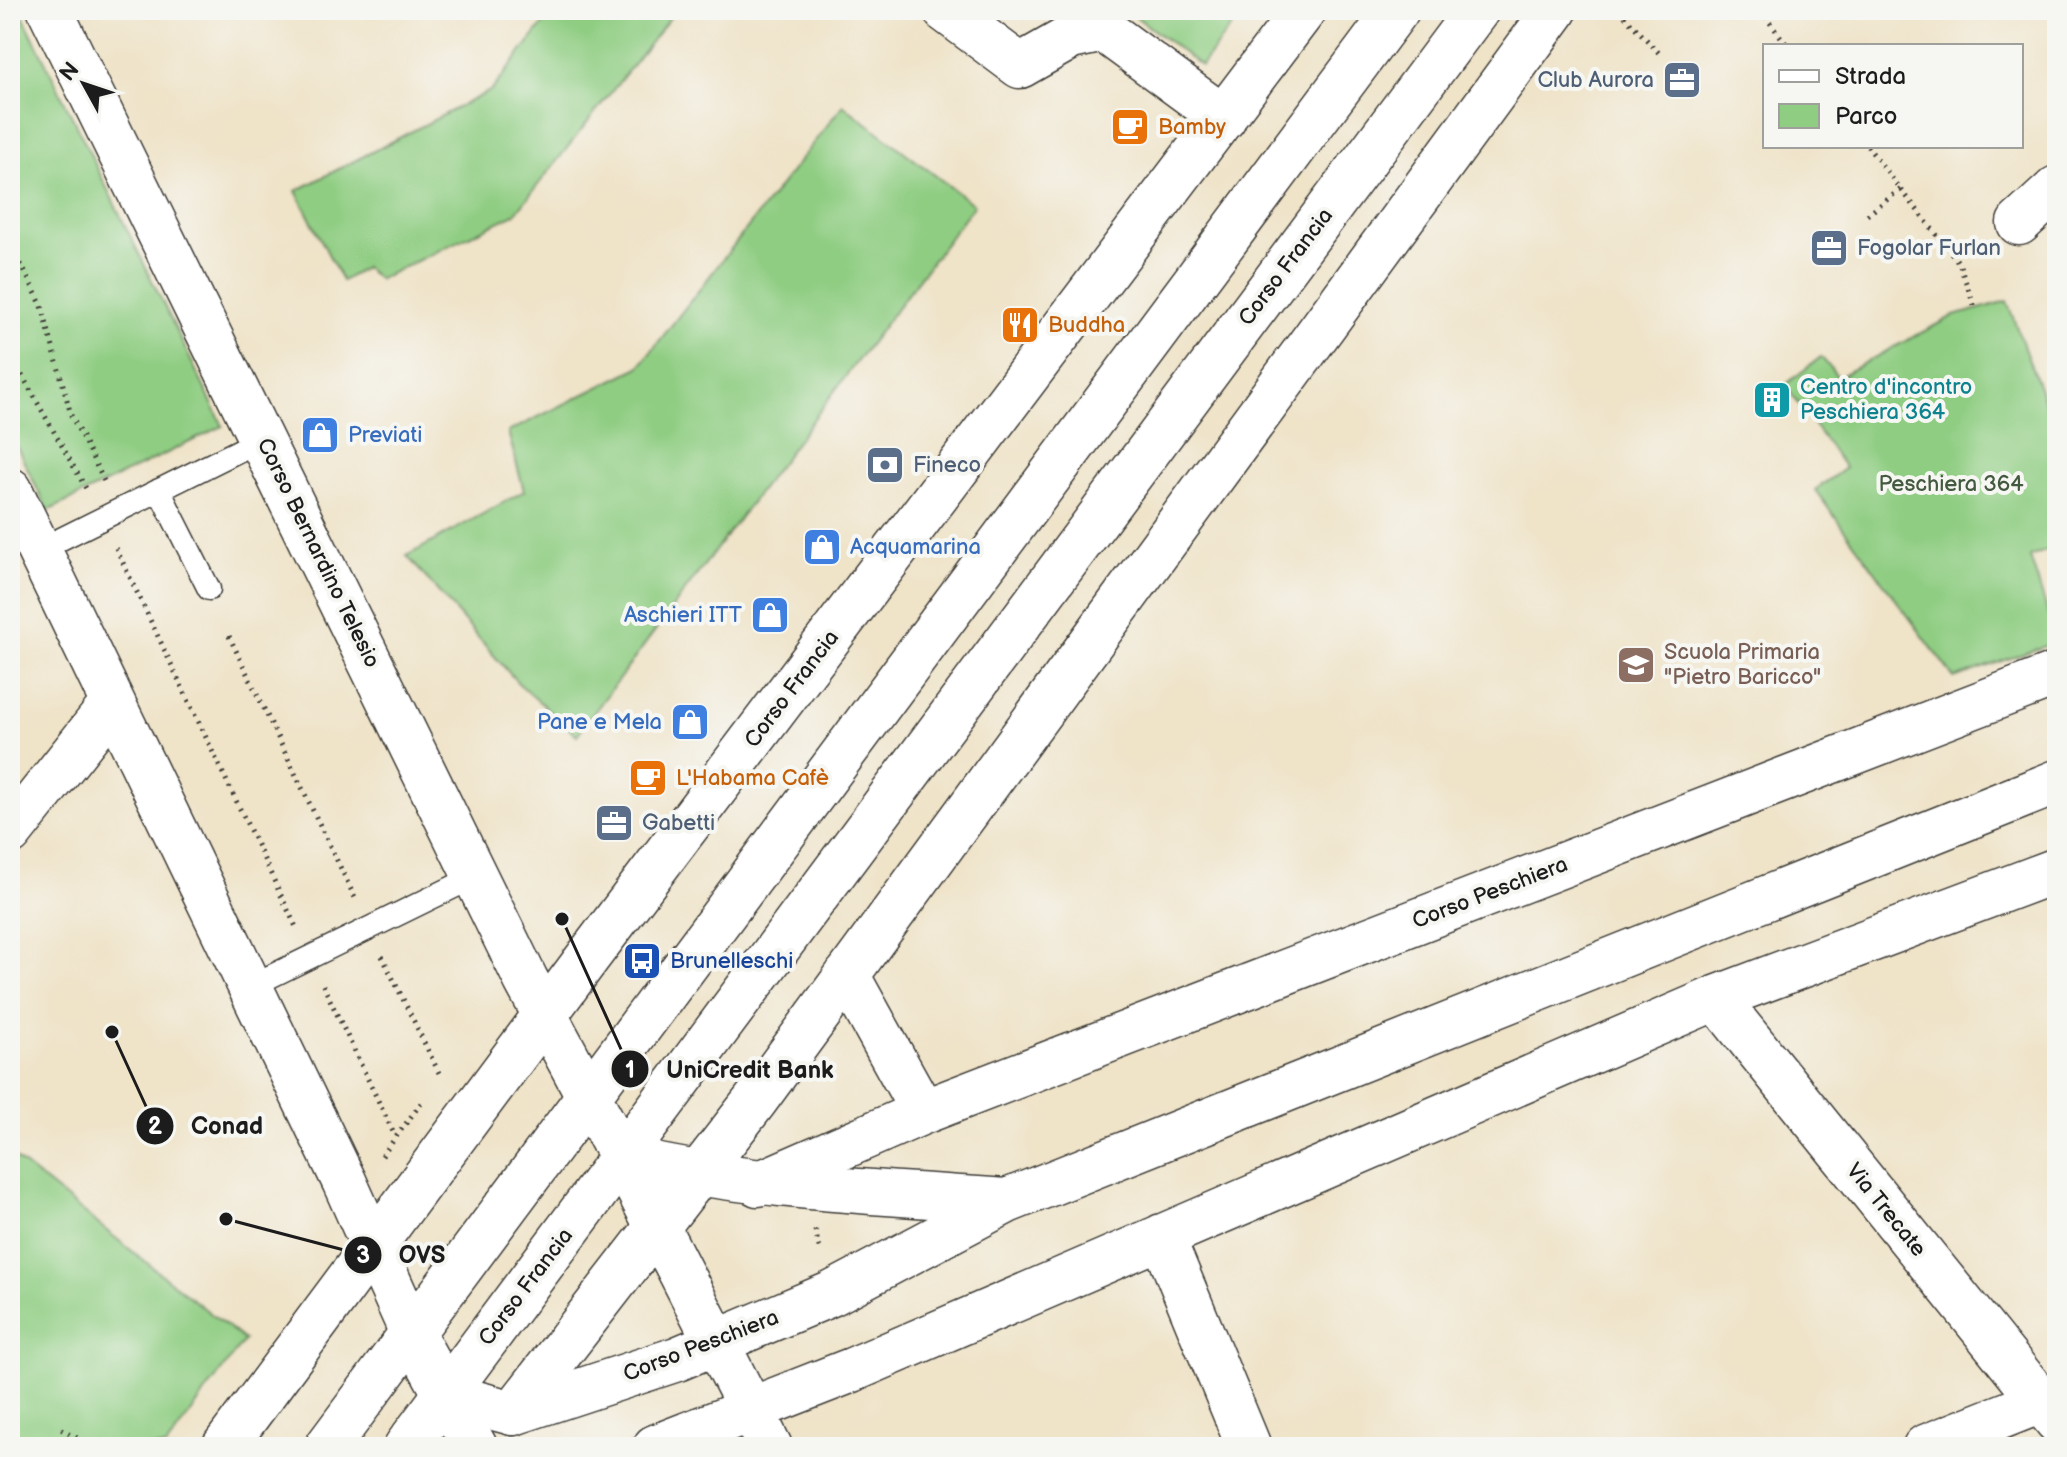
<svg xmlns="http://www.w3.org/2000/svg" width="2067" height="1457" viewBox="0 0 2067 1457" font-family="'Balsamiq Sans',sans-serif">
  <style>
    .green { fill: #8fcd82; stroke: #56744f; stroke-width: 2 }
    .lines { fill: none; stroke-linecap: round; stroke-linejoin: round }
    .service-casing { stroke: #3c3a36; stroke-width: 25 }
    .minor-casing { stroke: #3c3a36; stroke-width: 47 }
    .tertiary-casing { stroke: #3c3a36; stroke-width: 47 }
    .secondary-casing { stroke: #3c3a36; stroke-width: 47 }
    .primary-casing { stroke: #3c3a36; stroke-width: 47 }
    .path { stroke: #3c3a36; stroke-width: 5; stroke-dasharray: 2 6; stroke-linecap: butt }
    .service { stroke: #fff; stroke-width: 22 }
    .minor { stroke: #fff; stroke-width: 44 }
    .tertiary { stroke: #fff; stroke-width: 44 }
    .secondary { stroke: #fff; stroke-width: 44 }
    .primary { stroke: #fff; stroke-width: 44 }
    .labels { text-anchor: middle; dominant-baseline: central; stroke-width: 8; stroke-linejoin: round; paint-order: stroke }
    .service-label { font-size: 22px; fill: #4e5e75; stroke: #f6f6f2; text-anchor: start }
    .food-label { font-size: 22px; fill: #c56008; stroke: #f6f6f2; text-anchor: start }
    .street-label { font-size: 22px; fill: #1c1c1c; stroke: #f6f6f2 }
    .culture-label { font-size: 22px; fill: #0d838f; stroke: #f6f6f2; text-anchor: start }
    .shop-label { font-size: 22px; fill: #366cbe; stroke: #f6f6f2; text-anchor: start }
    .park-label { font-size: 22px; fill: #445a40; stroke: #f6f6f2 }
    .education-label { font-size: 22px; fill: #785e54; stroke: #f6f6f2; text-anchor: start }
    .transit-label { font-size: 22px; fill: #164399; stroke: #f6f6f2; text-anchor: start }
    .leader { fill: none; stroke: #1c1c1c; stroke-width: 3 }
    .callout-dot { fill: #1c1c1c; stroke: #f6f6f2; stroke-width: 3 }
    .mark-label { font-size: 24px; text-anchor: middle; font-weight: bold; fill: #fff }
    .callout-label { font-size: 24px; text-anchor: middle; font-weight: bold; fill: #1c1c1c; stroke: #f6f6f2; stroke-width: 8; stroke-linejoin: round; paint-order: stroke }
  </style>
  <rect width="100%" height="100%" fill="#f6f6f2"/>
  <filter id="ink" filterUnits="userSpaceOnUse"><feTurbulence type="fractalNoise" baseFrequency=".0125" numOctaves="2"/><feDisplacementMap in="SourceGraphic" scale="16" xChannelSelector="R" yChannelSelector="G"/><feConvolveMatrix kernelMatrix="1 2 1 2 8 2 1 2 1" color-interpolation-filters="sRGB"/></filter>
  <filter id="wash" filterUnits="userSpaceOnUse"><feTurbulence type="fractalNoise" baseFrequency=".006" numOctaves="4" result="noise"/><feDisplacementMap in="SourceGraphic" scale="32" xChannelSelector="R" yChannelSelector="G"/><feGaussianBlur stdDeviation="1.8" result="paint"/><feColorMatrix in="noise" values="0 0 0 0 0 0 0 0 0 0 0 0 0 0 0 0 0 1.4 0 .05"/><feComposite in="paint" operator="in"/></filter>
  <g filter="url(#wash)">
    <rect width="100%" height="100%" fill="#efe3c8"/>
    <path class="green" d="M10,10H20L223,426L48,511L10,433Z
      M554,10H676L515,214L379,279L365,268L342,281L296,191L492,90Z
      M1127,10H1244L1201,66Z
      M843,105L974,205L577,735L518,683L407,556L524,491L508,432L639,367Z
      M2007,301L2057,436V546L2030,557L2057,642L1954,678L1815,490L1845,468L1785,385L1821,357L1838,377L1951,317Z
      M10,1154L244,1340L166,1447H10Z"/>
  </g>
  <g filter="url(#ink)">
    <g class="lines">
      <g class="service-casing">
        <path id="service" d="M159,490L209,589
          M39,550L262,439
          M249,987L476,876"/>
      </g>
      <g class="minor-casing">
        <path id="minor" d="M945,10L1020,66L1071,37L1104,30L1224,118
          M2019,223L2057,188
          M10,833L112,704
          M847,975L923,1112
          M1716,998L2057,1421
          M758,1184L923,1112L2057,674
          M1162,1236L1249,1447
          M513,1413L755,1101L1555,10
          M224,1447L588,957L1304,10
          M655,1447L852,1370L1716,998L2057,870
          M1925,1447L2041,1401"/>
      </g>
      <g class="tertiary-casing">
        <path id="tertiary" d="M50,10L526,980L588,1095
          M10,490L344,1181L412,1333
          M622,1158L770,1447
          M446,1395L475,1447"/>
      </g>
      <g class="secondary-casing">
        <path id="secondary" d="M588,1095L622,1158C749,1188 877,1192 1007,1201
          M412,1333L446,1395L513,1413L677,1359L831,1294L1007,1201L2057,782"/>
      </g>
      <g class="primary-casing">
        <path id="primary" d="M327,1447L1397,10
          M406,1447L1477,10"/>
      </g>
      <path class="path" d="M1619,10L1659,53
        M1760,10L1788,46
        M1867,146L1959,263L1975,308
        M1867,215L1901,189
        M10,242L42,306L71,415L104,481
        M10,354L88,492
        M116,548L297,929
        M229,636L356,900
        M382,956L441,1077
        M323,985L395,1136
        M382,1156L421,1103
        M815,1230L820,1251
        M61,1429L96,1447"/>
      <use href="#service" class="service"/>
      <use href="#minor" class="minor"/>
      <use href="#tertiary" class="tertiary"/>
      <use href="#secondary" class="secondary"/>
      <use href="#primary" class="primary"/>
    </g>
  </g>
  <defs>
    <g id="office-square" transform="scale(2)"><rect x="-9" y="-9" width="18" height="18" rx="4" fill="#5c6f8a" stroke="#f6f6f2"/><path d="M-6-3h4V-5.5h4V-3h4V5H-6ZM-1-4.5V-3h2v-1.5ZM-6 0V1H6V0Z" fill="#fff"/></g>
    <g id="cafe-square" transform="scale(2)"><rect x="-9" y="-9" width="18" height="18" rx="4" fill="#e8710a" stroke="#f6f6f2"/><path d="M-5.5-4.5H6V0H3Q3 3.5 0 3.5H-2.5Q-5.5 3.5-5.5 0ZM3-3.2v2h1.7v-2ZM-6 4.5H4V6H-6Z" fill="#fff"/></g>
    <g id="restaurant-square" transform="scale(2)"><rect x="-9" y="-9" width="18" height="18" rx="4" fill="#e8710a" stroke="#f6f6f2"/><path d="M-5-6h1v4h1v-4h1v4h1v-4h1v5L-1.5 .5V6h-2V.5L-5-1ZM5-6V6H3V1.5H1.5Q1.5-4 5-6Z" fill="#fff"/></g>
    <g id="building-square" transform="scale(2)"><rect x="-9" y="-9" width="18" height="18" rx="4" fill="#0f9aa8" stroke="#f6f6f2"/><path d="M-4-6H4V6H1V3H-1V6H-4ZM-2.5-4.3h1.7v1.8h-1.7ZM.8-4.3h1.7v1.8H.8ZM-2.5-1h1.7V.8h-1.7ZM.8-1h1.7V.8H.8Z" fill="#fff"/></g>
    <g id="shop-square" transform="scale(2)"><rect x="-9" y="-9" width="18" height="18" rx="4" fill="#3f7fe0" stroke="#f6f6f2"/><path d="M-5-2.5h2.3a2.7 3.5 0 0 1 5.4 0H5L5.5 6h-11ZM-1.5-2.5h3a1.5 2.3 0 0 0-3 0Z" fill="#fff"/></g>
    <g id="bank-square" transform="scale(2)"><rect x="-9" y="-9" width="18" height="18" rx="4" fill="#5c6f8a" stroke="#f6f6f2"/><path d="M-6-4H6V4H-6ZM0-2.3a2.3 2.3 0 1 0 0 4.6a2.3 2.3 0 1 0 0-4.6Z" fill="#fff"/></g>
    <g id="school-square" transform="scale(2)"><rect x="-9" y="-9" width="18" height="18" rx="4" fill="#8d6e63" stroke="#f6f6f2"/><path d="M0-5L7-2L0 1L-7-2ZM-4 1L0 2.5L4 1V4Q0 6-4 4Z" fill="#fff"/></g>
    <g id="bus-square" transform="scale(2)"><rect x="-9" y="-9" width="18" height="18" rx="4" fill="#1a4fb4" stroke="#f6f6f2"/><path d="M-5-6H5V4H4V6H2V4H-2V6H-4V4H-5ZM-3.5-4V0h7V-4ZM-3.5 1.2v1.5H-2V1.2ZM2 1.2v1.5H3.5V1.2Z" fill="#fff"/></g>
  </defs>
  <g fill-rule="evenodd">
    <use href="#office-square" x="1682" y="80"/>
    <use href="#cafe-square" x="1130" y="127"/>
    <use href="#office-square" x="1829" y="248"/>
    <use href="#restaurant-square" x="1020" y="325"/>
    <use href="#building-square" x="1772" y="400"/>
    <use href="#shop-square" x="320" y="435"/>
    <use href="#bank-square" x="885" y="465"/>
    <use href="#shop-square" x="822" y="547"/>
    <use href="#shop-square" x="770" y="615"/>
    <use href="#school-square" x="1636" y="665"/>
    <use href="#shop-square" x="690" y="722"/>
    <use href="#cafe-square" x="648" y="778"/>
    <use href="#office-square" x="614" y="823"/>
    <use href="#bus-square" x="642" y="961"/>
  </g>
  <g class="labels">
    <g class="service-label">
      <text x="1654" y="80" text-anchor="end">Club Aurora</text>
      <text x="1857" y="248">Fogolar Furlan</text>
      <text x="913" y="465">Fineco</text>
      <text x="642" y="823">Gabetti</text>
    </g>
    <g class="food-label">
      <text x="1158" y="127">Bamby</text>
      <text x="1048" y="325">Buddha</text>
      <text x="676" y="778">L'Habama Cafè</text>
    </g>
    <g class="street-label">
      <text transform="translate(1286 267) rotate(-53)">Corso Francia</text>
      <text transform="translate(318 553) rotate(64)">Corso Bernardino Telesio</text>
      <text transform="translate(792 689) rotate(-53)">Corso Francia</text>
      <text transform="translate(1490 893) rotate(-21)">Corso Peschiera</text>
      <text transform="translate(1886 1210) rotate(51)">Via Trecate</text>
      <text transform="translate(526 1287) rotate(-53)">Corso Francia</text>
      <text transform="translate(701 1346) rotate(-21)">Corso Peschiera</text>
    </g>
    <g class="culture-label">
      <text x="1800" y="387">Centro d'incontro<tspan x="1800" dy="25">Peschiera 364</tspan></text>
    </g>
    <g class="shop-label">
      <text x="348" y="435">Previati</text>
      <text x="850" y="547">Acquamarina</text>
      <text x="742" y="615" text-anchor="end">Aschieri ITT</text>
      <text x="662" y="722" text-anchor="end">Pane e Mela</text>
    </g>
    <g class="park-label">
      <text x="1951" y="484">Peschiera 364</text>
    </g>
    <g class="education-label">
      <text x="1664" y="652">Scuola Primaria<tspan x="1664" dy="25">"Pietro Baricco"</tspan></text>
    </g>
    <g class="transit-label">
      <text x="670" y="961">Brunelleschi</text>
    </g>
  </g>
  <path class="leader" d="M562 919L630 1069M112 1032L155 1126M226 1219L363 1255"/>
  <g class="callout-dot">
    <circle cx="562" cy="919" r="8"/>
    <circle cx="112" cy="1032" r="8"/>
    <circle cx="226" cy="1219" r="8"/>
    <circle cx="630" cy="1069" r="20"/>
    <circle cx="155" cy="1126" r="20"/>
    <circle cx="363" cy="1255" r="20"/>
  </g>
  <g class="mark-label">
    <text x="630" y="1078">1</text>
    <text x="155" y="1134">2</text>
    <text x="363" y="1263">3</text>
  </g>
  <g class="callout-label">
    <text x="750" y="1078">UniCredit Bank</text>
    <text x="227" y="1134">Conad</text>
    <text x="422" y="1263">OVS</text>
  </g>
  <rect width="2067" height="1457" fill="none" stroke="#f6f6f2" stroke-width="40"/>
  <rect x="1763" y="44" width="260" height="104" fill="#f6f6f2" stroke="#9f9f9c" stroke-width="2"/>
  <rect x="1779" y="70" width="40" height="12" fill="#ffffff" stroke="#9f9f9c" stroke-width="2"/>
  <text x="1835" y="84" font-size="24" fill="#1c1c1c">Strada</text>
  <rect x="1779" y="104" width="40" height="24" fill="#8fcd82" stroke="#9f9f9c" stroke-width="2"/>
  <text x="1835" y="124" font-size="24" fill="#1c1c1c">Parco</text>
  <g transform="translate(84 84) rotate(310)" stroke="#f6f6f2" stroke-width="6" paint-order="stroke">
  <path d="M0-6L14 30L0 20L-14 30Z" fill="#1c1c1c"/>
  <text y="-12" font-size="22" font-weight="bold" text-anchor="middle" fill="#1c1c1c">N</text>
  </g>
</svg>
